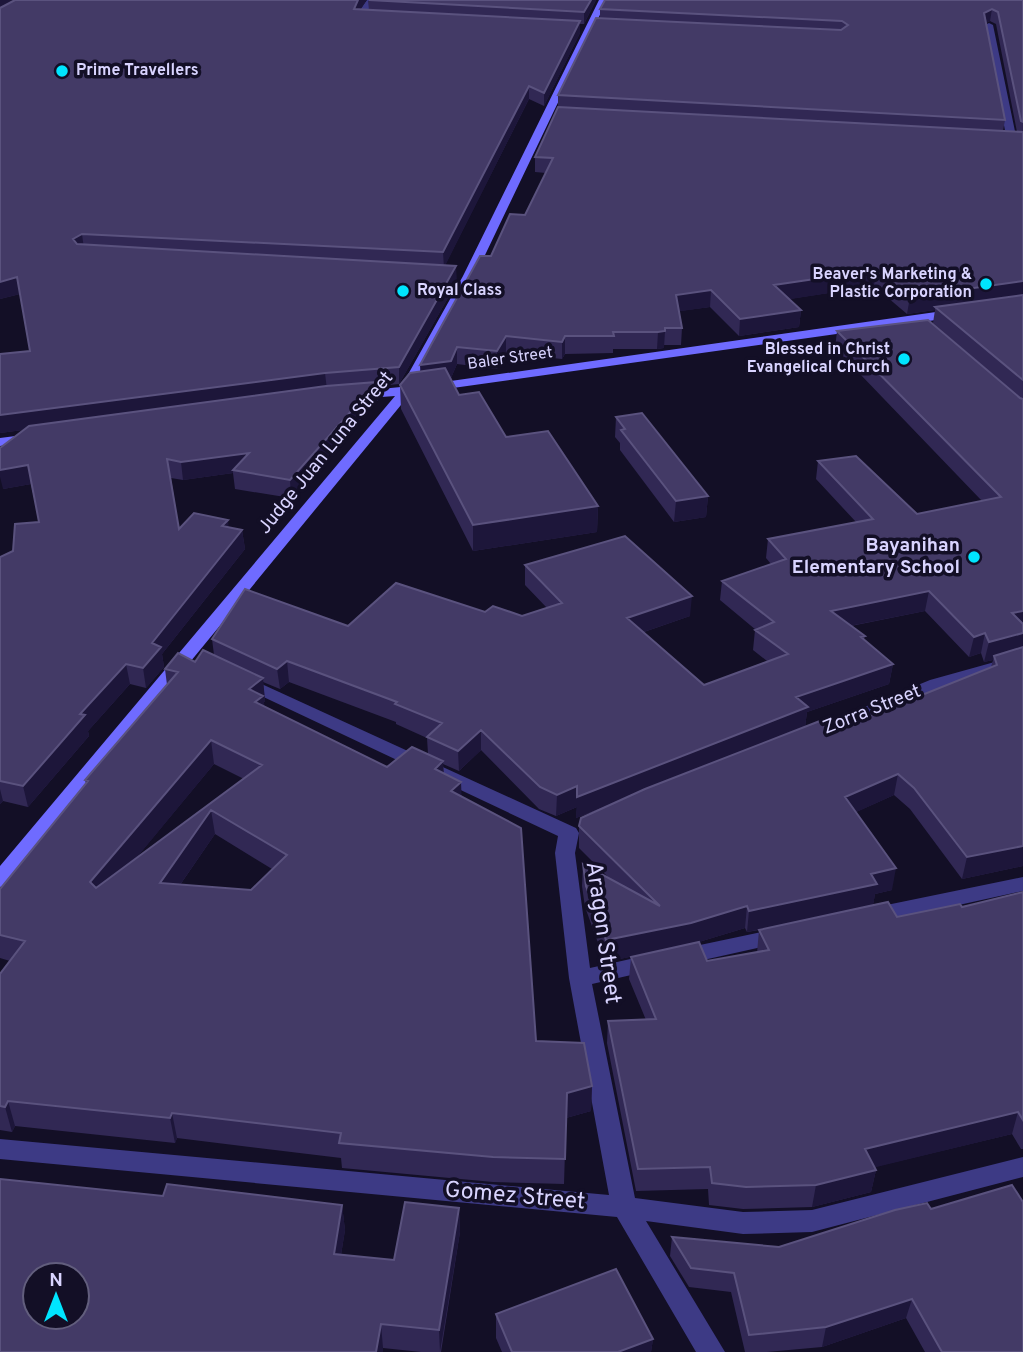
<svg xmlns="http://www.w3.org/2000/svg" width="1023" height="1352" viewBox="0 0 1023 1352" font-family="Overpass,sans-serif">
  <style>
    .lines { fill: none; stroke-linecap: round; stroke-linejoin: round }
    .street { fill: #3d3a85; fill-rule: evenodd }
    .secondary { fill: #6f6bff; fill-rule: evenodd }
    .wall { fill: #312854; fill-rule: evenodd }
    .shaded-wall { fill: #1d163a }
    .building { fill: #433a66; stroke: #5a527e; stroke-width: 2; fill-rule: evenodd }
    .poi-dot { fill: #00e5ff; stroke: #130f26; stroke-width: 2.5 }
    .labels { text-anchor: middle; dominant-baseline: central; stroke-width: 7; stroke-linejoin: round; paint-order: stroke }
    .far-poi-label { font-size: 16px; font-weight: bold; fill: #d9d4ff; stroke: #130f26; text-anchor: start }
    .far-street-label { font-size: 16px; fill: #d9d4ff; stroke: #130f26 }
    .street-label { font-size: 19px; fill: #d9d4ff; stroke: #130f26 }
    .poi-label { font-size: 19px; font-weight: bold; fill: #d9d4ff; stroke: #130f26; text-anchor: end }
    .near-street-label { font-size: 23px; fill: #d9d4ff; stroke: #130f26 }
  </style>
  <rect width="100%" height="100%" fill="#130f26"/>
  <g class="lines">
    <path class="street" d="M367,0H375L364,16L375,18V22L355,17Z
      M989,23L993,25L1017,141L1012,144L1007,141L985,25Z
      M1023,654V664L942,688L818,739L812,741L803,735L806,731L930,680Z
      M244,676L576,828L579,833L575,853L590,968L653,954L661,956L664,962L661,968L653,970L592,984L635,1198L743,1212L812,1210L1023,1157V1177L812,1232L743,1234L646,1221L725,1352H696L617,1217L0,1159V1139L609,1195L569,978L555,853L558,836L238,685L235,681L238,677Z
      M1023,877V891L872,924L865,921L862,916L865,911L872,908Z
      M780,928L788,931L791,936L788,941L681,965L673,963L670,957L673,951L681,949Z"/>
    <path class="secondary" d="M599,0H607L475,276L416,386L957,309L963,313L957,317L410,394L7,885L0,887V866L395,396L354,399L347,395L349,392L401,387L463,276Z
      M31,434L38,438L36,441L0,446V438Z"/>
  </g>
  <path class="wall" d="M0,0H366L361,9L369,10L368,1L596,0L584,24H580V33L544,106L529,99L445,265L457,282L399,384L378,386V400L291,498L235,489L233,473L183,480L171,478L179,529L229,528L242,530L245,549L162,654L164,667L146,688L130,684L88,731L89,736L28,807L3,801L0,804V557L13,551L39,522L31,484L3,489L23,430L0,433L30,351L20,294L0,299Z
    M1023,0V866L962,879L910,809L894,795L856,812L892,890L875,894L873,905L897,917L962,907L1023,892V1149H1021L1012,1134L874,1167L876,1170L871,1192L812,1207L743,1209L709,1205L708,1189L636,1191L607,1043L608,1021L646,1020L629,979L631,957L682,946L605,962L585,907L582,886L583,864L610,879L579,848V826L600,809L576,818L577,807L556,816L539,809L481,750L459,771L443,764L444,773L462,796L536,1041L592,1086L591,1111L566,1118L564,1184L493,1182L342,1168L341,1158L177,1138L175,1143L15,1126L12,1132L0,1130V974L10,961L0,958V889L86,784L85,780L167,685L165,669L195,662L214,655L212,639L485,612L522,616L547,608L525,585V565L690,616L644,632L704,685L767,661L753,650L755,630H756L720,600L722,581L771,564L766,558L768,539L856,522L816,479L818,461L917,514L982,501L835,348L837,331L1020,398L933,323L935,310L907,314L874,286L789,299L801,310L799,327L739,336L710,307L679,311L682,328L681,345H664V348L657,349H613V353L565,354L562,359L506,353L497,369L457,364L451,378L459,395L506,437L598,506L597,532L473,551L401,409L400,385L420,371L491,256L525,215L546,173L535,172V157L558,108V95L600,18V9ZM990,21L996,24L1017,132L1003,131L1005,120L986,23ZM925,611L969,657L981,653L984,662L993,660L991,667L837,729L805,727L807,712L889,684L893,664L864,639L865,636L851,626ZM263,682L280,689L289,682L396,722V724L427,738L428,754L387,767L264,706V702L265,701ZM214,764L244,779L136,858ZM215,834L272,869L251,890L180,885ZM745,928L747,932L759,930L757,953L707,961L689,945Z
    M616,417L708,496L706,517L674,522L620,450V443L615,437Z
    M163,1196L342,1205L345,1230L341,1255L394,1260L459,1208L460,1232L441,1352H421L383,1348Z
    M895,1210L1023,1352H925L906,1318L822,1347L767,1352H745L731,1292L689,1287L670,1256L672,1237L779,1247Z
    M496,1314L653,1339L651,1352H502L496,1338Z"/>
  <path class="shaded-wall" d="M0,0H18L0,12Z
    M358,0H366L354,21V9Z
    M591,0H596L584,24V12Z
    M992,9L990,21L982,25L984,13Z
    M580,21V33L544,106V93Z
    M529,86V99L444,268L443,252Z
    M82,234L84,249L75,255L73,239Z
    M456,266L457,282L399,384V367Z
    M876,270L874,286L772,302L774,285Z
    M17,277L20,294L0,299V282Z
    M1023,281V297L935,307V310L907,314L910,297Z
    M711,290L710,307L675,312L676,295Z
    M801,310L799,327L739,336L740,319Z
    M665,331L664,348L657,349L658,332Z
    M506,336V353L497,369V351Z
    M565,336V354L562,359V342Z
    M457,347V364L451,378L421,383L420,365Z
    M325,373L327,390L0,433V415Z
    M377,382L378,400L291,498L290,480Z
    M249,453L233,470V473L183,480L181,462Z
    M28,465L31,484L3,489L0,477V470Z
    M708,496L706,517L674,522L676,501Z
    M598,506L597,532L473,551V525Z
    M228,520L230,539L222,526Z
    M242,530L245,549L162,654L164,667L146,688L143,668L152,643Z
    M929,591L925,611L829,630L831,611Z
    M692,596L690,616L626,638L627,618Z
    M1023,611V630L1012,613Z
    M985,633L981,653L969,657L974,637Z
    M1023,633V652L994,656L993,660L984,662L989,642Z
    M287,661L289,682L280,689L277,669Z
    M126,664L130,684L88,731L89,736L28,807L23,786L80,714Z
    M893,664L889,684L807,712L805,727L576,818L577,797L796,697Z
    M263,678L265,701L264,702L266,719L258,725L249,689Z
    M481,730V750L459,771L458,751Z
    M211,740L214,764L96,907L90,882Z
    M443,761L444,785L435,769Z
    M898,774L894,795L841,819L845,797Z
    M461,782L462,806L451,791Z
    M577,786V807L556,816L557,795Z
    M0,789L3,801L0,804Z
    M211,810L215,834L164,908L160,883Z
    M1023,846V866L962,879L967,857Z
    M896,868L892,890L875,894L873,906L747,932L749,911L871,874Z
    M747,906L745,928L689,945L605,962L606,940Z
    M592,1086L591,1111L566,1118L567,1093Z
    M8,1101L15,1126L12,1132L5,1107Z
    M1018,1112L1012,1134L860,1171L865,1149Z
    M172,1113L177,1138L175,1143L170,1118Z
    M876,1170L871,1192L812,1207L816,1185Z
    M342,1205L345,1230L337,1279L334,1254Z
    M459,1208L460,1232L440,1352L439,1330Z
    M912,1299L906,1318L822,1347L826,1327Z
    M381,1324L383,1348V1352H376Z
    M653,1339L651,1352H618Z"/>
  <path class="building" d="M15,0H358L354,9L580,21L544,93L529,86L443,252L82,234L73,239L77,244L456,266L399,367L325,373L0,415V354L30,351L17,277L0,282V8Z
    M369,0H591L584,12Z
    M605,0H1023V122L1021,121L998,12L992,9L984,13L1005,120L558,95L596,18L841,30L848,25L842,21L600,9Z
    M558,107L1023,132V281L910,297L876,270L774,285L801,310L740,319L711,290L676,295L682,328H665V331L658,332H613L614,336H565L562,342L506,336L497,351L457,347L451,361L420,365L480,256H491L510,214L525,215L553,158L535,157Z
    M1023,295V380L935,307Z
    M928,320L1020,398L1023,399V611L1012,613L1023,624V633L989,642L985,633L974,637L929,591L831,611L865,636L861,637L893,664L796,697L808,707L577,797V786L557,795L540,787L481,730L458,751L427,737L442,723L395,704L397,702L287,661L277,669L212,639L245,589L348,626L396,583L485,612L493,606L522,616L562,603L525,565L625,536L692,596L627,618L704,685L788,654L755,630L774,622L722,581L786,559L768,539L873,519L818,461L856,456L917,514L1001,497L837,331Z
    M445,368L459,395L479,392L506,437L548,431L598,506L473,525L400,385L410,373Z
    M377,382L290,480L233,470L249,453L181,462L167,459L179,529L194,513L228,520L222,526L242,530L152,643L161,647L143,668L126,664L80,714L85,715L23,786L0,781V557L13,551L15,524L39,522L28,465L0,470V448L29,426L326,386Z
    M642,413L708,496L676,501L621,430L625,429L616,417Z
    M1023,647V846L967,857L914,788L898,774L845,797L896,868L871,874L877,884L749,911L747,906L691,923L606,940L586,886L583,864L660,906L579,826L581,818L645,789L825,719L837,729L997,665L994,656Z
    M203,650L263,678L249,689L263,696L255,702L387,767L412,747L443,761L435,769L461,782L451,791L521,828L536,1041L584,1043L592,1086L567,1093L565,1159L493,1157L339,1143L341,1133L172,1113L170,1118L8,1101L5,1107L0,1106V974L25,941L0,935V889L88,781L85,780L178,672L165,669L178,653L195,662ZM211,740L262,765L96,888L90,882ZM211,810L287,855L251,890L160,883Z
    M1023,892V1120L1018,1112L865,1149L876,1170L816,1185L746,1187L712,1183L710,1167L638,1169L608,1021L656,1019L631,957L699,942L707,961L769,950L759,930L888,902L897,917L960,904L962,907Z
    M0,1179L163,1196L167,1184L342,1205L334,1254L394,1260L405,1202L459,1208L439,1330L381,1324L376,1352H0ZM35,1275H77V1317H35Z
    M1012,1185L1023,1202V1352H942L912,1299L826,1327L749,1335L734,1273L691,1268L672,1237L779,1247L895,1210L927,1203L931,1209Z
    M616,1269L653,1339L618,1352H512L496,1314Z"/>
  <g class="poi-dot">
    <circle cx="62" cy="71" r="7"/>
    <circle cx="986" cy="284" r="7"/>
    <circle cx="403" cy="291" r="7"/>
    <circle cx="904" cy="359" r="7"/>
    <circle cx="974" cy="557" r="7"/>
  </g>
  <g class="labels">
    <g class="far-poi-label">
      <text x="76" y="71">Prime Travellers</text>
      <text x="972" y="275" text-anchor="end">Beaver's Marketing &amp;<tspan x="972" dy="18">Plastic Corporation</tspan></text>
      <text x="417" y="291">Royal Class</text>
      <text x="890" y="350" text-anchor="end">Blessed in Christ<tspan x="890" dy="18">Evangelical Church</tspan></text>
    </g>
    <g class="far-street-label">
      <text transform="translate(510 359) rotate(-8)">Baler Street</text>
    </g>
    <g class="street-label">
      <text transform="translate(326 453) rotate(-51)">Judge Juan Luna Street</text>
      <text transform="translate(872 710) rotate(-22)">Zorra Street</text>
    </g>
    <g class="poi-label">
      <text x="960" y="546">Bayanihan<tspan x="960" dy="22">Elementary School</tspan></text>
    </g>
    <g class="near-street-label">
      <text transform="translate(602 933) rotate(82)">Aragon Street</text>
      <text transform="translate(515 1197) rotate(5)">Gomez Street</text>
    </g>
  </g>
  <g transform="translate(56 1296)"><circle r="33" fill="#130f26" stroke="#625e7d" stroke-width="2"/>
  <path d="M0-5L12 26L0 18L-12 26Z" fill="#00e5ff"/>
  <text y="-10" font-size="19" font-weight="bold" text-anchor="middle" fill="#d9d4ff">N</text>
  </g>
</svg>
